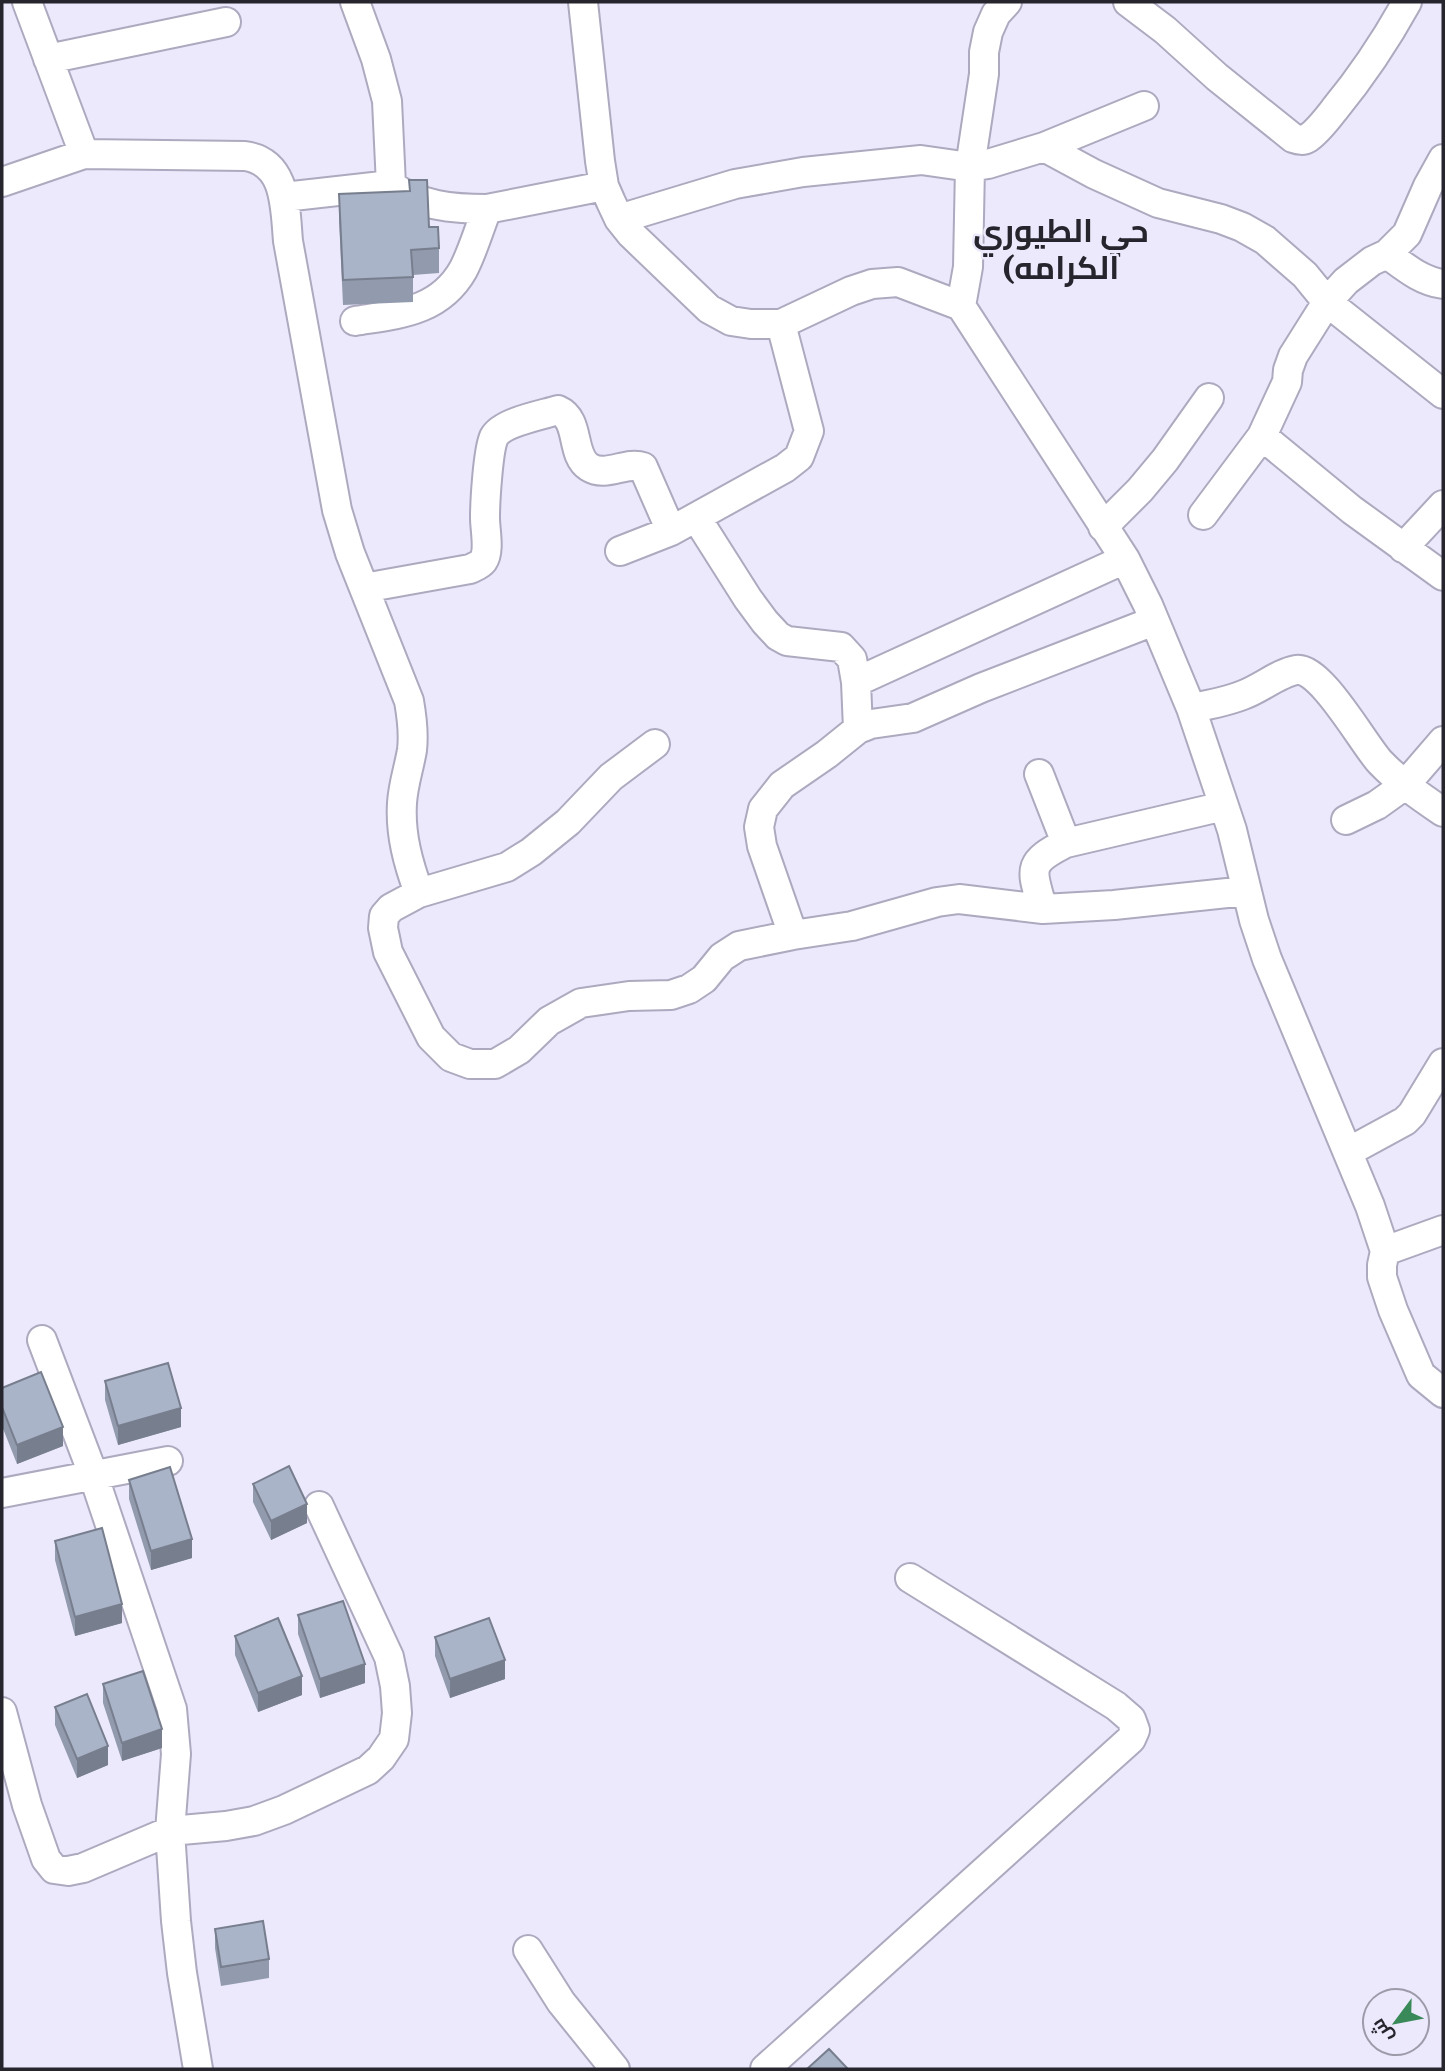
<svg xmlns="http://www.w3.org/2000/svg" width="1445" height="2071" viewBox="0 0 1445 2071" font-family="'IBM Plex Serif',Cairo,serif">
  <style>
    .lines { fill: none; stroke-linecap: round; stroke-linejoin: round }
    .minor-casing { stroke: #ada9bf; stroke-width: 32 }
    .minor { stroke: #fff; stroke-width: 28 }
    .wall { fill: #929bad }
    .shaded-wall { fill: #777e8d }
    .building { fill: #aab4c9; stroke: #777e8d; stroke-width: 2 }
    .labels { text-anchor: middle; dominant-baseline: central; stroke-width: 5; stroke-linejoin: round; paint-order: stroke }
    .district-label { font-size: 32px; font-weight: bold; fill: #26242d; stroke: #ece9fc }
  </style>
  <rect width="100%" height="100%" fill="#ece9fc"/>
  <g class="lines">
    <g class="minor-casing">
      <path id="minor" d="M27,2L84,154
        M355,2L376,59L387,101L391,185
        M583,2L600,161L604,186L611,202L619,219L631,234L709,309L731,321L751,324H781L851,291L872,284L898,282L961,306L1125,559L1148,605L1191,708L1224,806L1232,830L1254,920L1267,959L1370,1206L1385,1251L1382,1265V1277L1393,1310L1421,1375L1443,1393
        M1128,2L1165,30L1217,77L1293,138C1299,140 1303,141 1308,138C1318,131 1327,119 1334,110C1362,76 1386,40 1407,2
        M48,59L226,22
        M1044,147L1094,174L1158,203L1221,219L1242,227L1265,240L1305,275L1327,302L1443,394
        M2,182L84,154L245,156C287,162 285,208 288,241L337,510L350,553L409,701C412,718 414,733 412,750C409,768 403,785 402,803C400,834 408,863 419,893
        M284,197L391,185C417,206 455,209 487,209L604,186
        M619,219L735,184L803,172L921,160L970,167L988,164L1044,147L1144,106
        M1387,254C1405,267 1421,281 1443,284
        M961,306L968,267L970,167L984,74V52L988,32L996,14L1007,2
        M355,321C398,314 439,312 463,270C473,251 479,229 487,209
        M1262,436L1352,510L1443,576
        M1203,515L1262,436L1287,382L1288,370L1293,356L1327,302L1346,281L1372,261L1387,254L1407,234L1428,186L1443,159
        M696,517L748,599L765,622L778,636L787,641L841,647L852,659L856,682
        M1103,527L1140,490L1165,460L1209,398
        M1403,548L1443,505
        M620,551L671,531L785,468L799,457L809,431L781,324
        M364,588L470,569C474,567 480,565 483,561C490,551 485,530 485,518C485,502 488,450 494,437C502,422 542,415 558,410C581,420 570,455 589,467C606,478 626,461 643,467L671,531
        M1191,708C1208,705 1226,702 1243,695C1260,689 1279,673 1296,670C1320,665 1364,745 1380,762C1399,782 1421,797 1443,812
        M858,729L856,682L1125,559
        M655,744L611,777L568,822L531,852L507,867L419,893L391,908L384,916L383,928L388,952L431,1037L451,1057L470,1064H495L519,1050L549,1021L581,1003L629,996L671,995L689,989L704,979L722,957L739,946L793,935L852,926L937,902L959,899L1043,909L1114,905L1246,891
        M1039,774L1066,843
        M1346,820L1377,805L1405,785L1443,741
        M1043,909C1031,869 1026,863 1066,843L1224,806
        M793,935L762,846L759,827L763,809L782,785L827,754L858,729L871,724L913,718L981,688L1154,621
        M1348,1152L1405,1121L1412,1114L1443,1063
        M1385,1251L1443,1230
        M42,1340L93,1474L172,1709L176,1754L170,1831L176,1921L182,1973L198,2069
        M2,1493L168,1461
        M2,1712L27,1805L46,1859L54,1869L68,1871L83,1868L170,1831L226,1826L254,1821L284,1810L368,1770L381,1758L394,1739L397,1713L395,1686L389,1657L319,1506
        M528,1950L561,2002L615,2069
        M765,2069L1131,1739L1135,1730L1131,1719L1116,1706L910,1578"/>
    </g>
    <use href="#minor" class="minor"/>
  </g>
  <path class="wall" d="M339,194L429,227L439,248V273L413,275V302L343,305L339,219Z
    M105,1381L181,1427L118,1445L105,1400Z
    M2,1388L63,1446L17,1464L2,1426Z
    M129,1480L192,1558L151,1570L129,1499Z
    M253,1484L307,1523L271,1540L253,1502Z
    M55,1541L122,1623L75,1636L55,1560Z
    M298,1615L365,1683L320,1698L298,1634Z
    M235,1636L302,1695L258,1712L235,1655Z
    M435,1637L505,1679L450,1698L435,1656Z
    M103,1684L162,1748L122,1761L103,1703Z
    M55,1707L108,1765L77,1778L55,1725Z
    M215,1929L269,1959V1978L221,1986L215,1948Z"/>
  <path class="shaded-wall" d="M181,1408V1427L118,1445V1426Z
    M63,1427V1446L17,1464V1445Z
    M307,1504V1523L271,1540V1521Z
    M192,1539V1558L151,1570V1551Z
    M122,1604V1623L75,1636V1617Z
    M505,1660V1679L450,1698V1679Z
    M365,1664V1683L320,1698V1679Z
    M302,1676V1695L258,1712V1693Z
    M162,1729V1748L122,1761V1743Z
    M108,1746V1765L77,1778V1759Z"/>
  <path class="building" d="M409,180H427L429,227H438L439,248L411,250L413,277L343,280L339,194L410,191Z
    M168,1363L181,1408L118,1426L105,1381Z
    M41,1372L63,1427L17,1445L2,1407V1388Z
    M289,1466L307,1504L271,1521L253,1484Z
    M170,1467L192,1539L151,1551L129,1480Z
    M102,1528L122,1604L75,1617L55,1541Z
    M343,1601L365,1664L320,1679L298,1615Z
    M278,1618L302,1676L258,1693L235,1636Z
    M489,1618L505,1660L450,1679L435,1637Z
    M143,1671L162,1729L122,1743L103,1684Z
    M87,1694L108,1746L77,1759L55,1707Z
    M263,1921L269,1959L221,1967L215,1929Z
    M829,2049L848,2069H807Z"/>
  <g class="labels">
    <g class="district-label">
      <text x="1061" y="230">حي الطيوري<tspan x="1061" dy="37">(الكرامه</tspan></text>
    </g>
  </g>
  <rect width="1445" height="2071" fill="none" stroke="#26242d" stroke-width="7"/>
  <g transform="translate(1396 2022) rotate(238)"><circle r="33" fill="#ece9fc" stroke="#9d9aa9" stroke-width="2"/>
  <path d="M0-5L12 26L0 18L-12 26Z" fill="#3a8959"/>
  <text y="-10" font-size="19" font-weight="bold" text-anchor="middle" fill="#26242d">ش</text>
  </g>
</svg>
